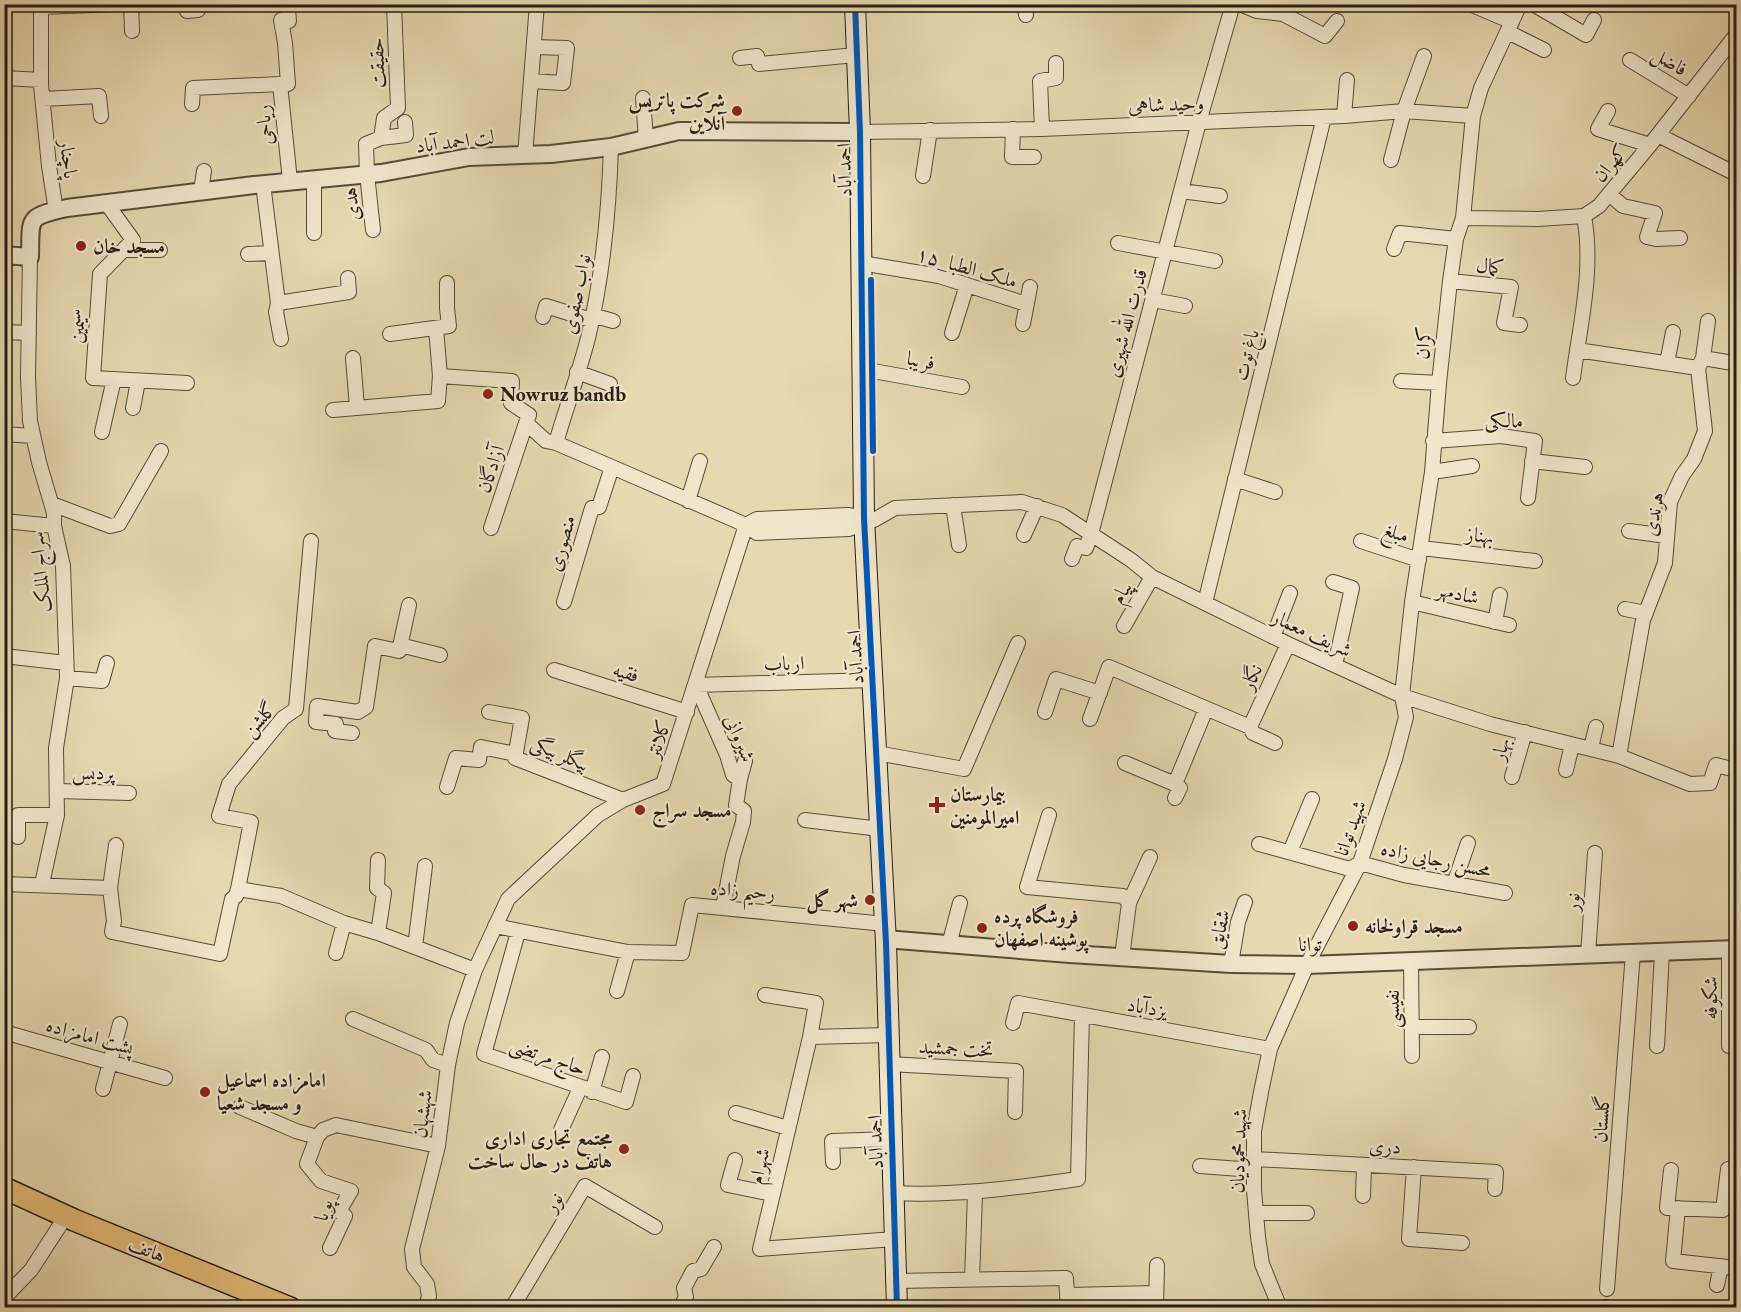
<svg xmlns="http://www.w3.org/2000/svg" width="1741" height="1312" viewBox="0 0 1741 1312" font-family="'EB Garamond',Amiri,serif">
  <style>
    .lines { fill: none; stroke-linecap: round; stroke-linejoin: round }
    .minor-casing { stroke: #574c3c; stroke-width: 16 }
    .tertiary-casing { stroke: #574c3c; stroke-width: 20 }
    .secondary-casing { stroke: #271d15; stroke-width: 22 }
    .primary-casing { stroke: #271d15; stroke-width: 24 }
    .minor { stroke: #efe6cc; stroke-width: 14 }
    .tertiary { stroke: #efe6cc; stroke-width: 16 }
    .secondary { stroke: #efe6cc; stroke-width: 20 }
    .primary { stroke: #e4bc78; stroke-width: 21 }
    .cycleway-casing { stroke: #efe6cc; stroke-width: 10 }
    .cycleway { stroke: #0057b8; stroke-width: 6 }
    .poi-dot { fill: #8f2418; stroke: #efe6cc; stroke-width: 2 }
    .labels { text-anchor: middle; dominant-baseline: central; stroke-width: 4.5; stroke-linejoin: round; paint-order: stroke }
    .street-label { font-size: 20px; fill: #271d15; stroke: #efe6cc }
    .poi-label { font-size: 20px; font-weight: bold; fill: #271d15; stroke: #efe6cc; text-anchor: start }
  </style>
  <rect width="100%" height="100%" fill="#e7d8b0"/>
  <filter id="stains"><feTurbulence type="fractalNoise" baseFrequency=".00333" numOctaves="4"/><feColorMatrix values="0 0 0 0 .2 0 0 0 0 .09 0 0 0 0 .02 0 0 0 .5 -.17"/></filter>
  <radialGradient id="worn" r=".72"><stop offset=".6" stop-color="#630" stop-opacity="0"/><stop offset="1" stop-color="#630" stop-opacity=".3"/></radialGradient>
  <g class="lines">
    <g class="minor-casing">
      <path id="minor" d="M41,4V85L49,166L56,211
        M131,4L132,31
        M187,4V11L198,10
        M1025,4L1026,15
        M1240,4L1257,11L1283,14L1325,36L1337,21
        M1470,4L1512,22
        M1533,4L1586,35L1594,20
        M41,7L118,4
        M288,9L289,21L281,20L285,43L288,84H280L290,181
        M1508,32L1544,50
        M740,58L757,56L759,64L856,55
        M1630,60L1689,96
        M4,78L41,80
        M531,81L563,83L567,48L534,47
        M643,98L646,139
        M43,99L99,96L101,116
        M192,104L193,88L280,84
        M1608,111L1598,129L1650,145
        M1344,116L1347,80
        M1013,129L1012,157H1034
        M1042,129L1040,81L1056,78V63
        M860,132L1042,129L1344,116L1404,111L1473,116
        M1658,135L1736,174
        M381,138L406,135L405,122
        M525,155L537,4
        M1391,160L1404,111L1424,56
        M923,176L930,130
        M263,184L278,303L276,312L281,339
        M201,191L204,171
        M1181,191L1220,196
        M1609,194L1623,206L1655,213L1647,237L1656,239L1680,238
        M107,204L133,240L100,274L93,378L187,383
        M1463,218L1538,219L1584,216L1599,206L1650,145L1736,35
        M373,230L367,174L366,144L381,138L384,118L398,108L394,4
        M314,233V179
        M1118,243L1215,261
        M1394,249L1400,233L1456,239
        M125,250H160
        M248,254L271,253
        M30,257L28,377L30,421L39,462L54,513V526L63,566L67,678L56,748L57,815L42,884
        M861,263L939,276L1026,304
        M1450,281L1511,287L1504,323L1520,325
        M1153,300L1185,306
        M278,303L349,292L348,278
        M592,315L613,321
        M543,317L546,306L591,320
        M1023,324L1030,287
        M4,332L29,333
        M952,333L967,285
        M390,334L449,326L447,308V283
        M1577,350L1698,368
        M353,358L357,407
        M1703,358L1733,363
        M1667,363L1673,332
        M1698,368L1703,358L1708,321
        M873,371L962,387
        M577,372L610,384
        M440,376L512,381L511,403L529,415L526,423L546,441L556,443L612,467L746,525L757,533L849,529L874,520L895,508L1022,502L1062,515L1131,560L1152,577L1288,644L1402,696L1490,724L1619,756L1690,784L1710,783L1716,765L1736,770
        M1573,378C1580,325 1594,269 1584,216
        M1401,381L1439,383
        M133,408L138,381
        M333,410L438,401L440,376L436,328
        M102,432L114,379
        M4,434L33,436
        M1433,441L1501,436L1535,441L1528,498
        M556,443C566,408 579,373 588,338C603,275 609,212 611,147
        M1532,461L1585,467
        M1432,472L1472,466
        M1235,479L1275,492
        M688,501L700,461
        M52,504L110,526L119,524L161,451
        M953,505L959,545
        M4,521L54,526
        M746,525L757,519L848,515L871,519
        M491,528L526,423
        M1629,531L1667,536
        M1024,535L1037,506
        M1361,541L1419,560
        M1421,548L1535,561
        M1072,559L1077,546L1086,548L1091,534L1199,122L1233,4
        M1333,582L1352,588L1335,665
        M564,602L592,508L599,507L612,467
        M1412,602L1509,625
        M1205,603L1324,117
        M1625,609L1646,613
        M1495,622L1500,595
        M1124,626L1152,577
        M1273,637L1290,593
        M400,645L440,655
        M4,656L66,663
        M554,670L687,712
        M67,678L102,681L107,663
        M296,709L311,541
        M489,712L522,718L515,758L623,800
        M1045,712L1056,679L1100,693
        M1090,719L1109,667L1250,727L1253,733L1275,743
        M1250,727L1288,644
        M352,733L335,731L336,724L316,722L317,706L358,712L366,707L375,646L399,651L409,605
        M1591,748L1596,727
        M877,753L964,769L1018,643
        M1619,756L1643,620L1665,563L1670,502L1682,476L1694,459L1705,431L1698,368
        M1125,763L1175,784L1180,788L1175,798
        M1566,770L1572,745
        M1512,777L1525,732
        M740,779L745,761
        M1175,784L1206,709
        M447,787L456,758L479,760L481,747L516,754
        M57,791L129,793
        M1049,815L1027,887L1123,896L1129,903L1122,957
        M805,820L880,829
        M18,837V815H57
        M1259,844L1350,869L1360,863L1404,875L1505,893
        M116,845L110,888L114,921L112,932L220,954L232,899L236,896L238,889L281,896L344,923L378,933L475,970
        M1290,852L1312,799
        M378,860L377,888L384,893L378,933
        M4,884L110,888
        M1454,884L1468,843
        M238,889L251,822L219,816L229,784L283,718L296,709
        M1129,903L1150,857
        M723,907L733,856L743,822L744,811L736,805L740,779L733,775L727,755L696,685L873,680
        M495,926L628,952L682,953L692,905L885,924
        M518,932L484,1054L626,1102L633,1076
        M949,945L960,903
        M415,947L425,866
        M1729,949V1046
        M336,953L344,923
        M1588,955L1595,853
        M1411,962L1412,1056
        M1231,964L1238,922L1245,902
        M617,991L628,952
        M765,995L816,1003L810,1037L760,1249L895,1239
        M353,1019L426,1050L433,1060L448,1065
        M1013,1023L1018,1003L1270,1049
        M1411,1027H1469
        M4,1032L165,1078
        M810,1037L889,1035
        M1657,1046L1662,952
        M889,1064L1016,1071L1015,1112
        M103,1089L120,1024
        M592,1092L602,1057
        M240,1107L296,1131L317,1137L323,1130L336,1125L438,1146
        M736,1113L788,1128
        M561,1130L580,1088
        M317,1137L307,1164L321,1181L351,1191L339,1211L345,1216L330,1248
        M1255,1159L1496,1172L1495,1189
        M735,1160L728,1185L772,1194
        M833,1162L832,1141L891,1139
        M1200,1166L1254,1170
        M1414,1167L1409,1239L1462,1243
        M1671,1170L1667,1208L1723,1210L1728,1169
        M893,1193C956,1196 1016,1188 1078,1179L1082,1015
        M1363,1196L1364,1165
        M1678,1208L1673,1261L1736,1268
        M1256,1213H1307
        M972,1280L975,1193
        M896,1281L1066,1278L1068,1308
        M1717,1285L1721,1266
        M1607,1289L1633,953
        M1068,1295L1156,1293
        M4,1298L31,1270L66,1216
        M426,1308L429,1296L427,1284L414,1267L412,1249L438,1146L448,1065L457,1023L475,970L508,899L598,815L623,800L663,784L746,525
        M512,1308L585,1186L655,1227
        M680,1308L686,1297L684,1288L693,1271L701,1269L714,1247
        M1156,1308L1157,1265
        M1280,1308L1262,1264L1258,1237L1254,1190V1131L1261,1092L1270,1049L1307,965L1360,863L1395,759L1406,717L1402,696L1412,602L1432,472L1439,383L1450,281L1456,239L1463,218L1473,116L1481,88L1520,4
        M1606,1308V1307"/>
    </g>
    <g class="tertiary-casing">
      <path id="tertiary" d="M4,255L30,257C31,217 26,217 67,208L254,185L381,173L469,157L551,154L611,147L679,131L860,132
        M885,939L1070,954L1231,964L1307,965L1736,949"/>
    </g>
    <g class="secondary-casing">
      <path id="secondary" d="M855,4L860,132L864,518L886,943L897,1308"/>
    </g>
    <g class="primary-casing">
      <path id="primary" d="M4,1188L74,1220L290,1308"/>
    </g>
    <use href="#minor" class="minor"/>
    <use href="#tertiary" class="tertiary"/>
    <use href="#secondary" class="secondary"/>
    <use href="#primary" class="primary"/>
    <g class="cycleway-casing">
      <path id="cycleway" d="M855,4L860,132L864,518L886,943L897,1308
        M871,280L873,451"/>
    </g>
    <use href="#cycleway" class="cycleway"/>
  </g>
  <g class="poi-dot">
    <circle cx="737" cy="111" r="6"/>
    <circle cx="81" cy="246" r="6"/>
    <circle cx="488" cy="394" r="6"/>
    <path d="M934 796h6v6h6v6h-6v6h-6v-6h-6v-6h6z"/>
    <circle cx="640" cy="810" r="6"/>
    <circle cx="870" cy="900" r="6"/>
    <circle cx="1353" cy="926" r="6"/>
    <circle cx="982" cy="928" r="6"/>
    <circle cx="205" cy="1092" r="6"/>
    <circle cx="624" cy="1149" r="6"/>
  </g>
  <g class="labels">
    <g class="street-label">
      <text transform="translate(1670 61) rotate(31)">فاضل</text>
      <text transform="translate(377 63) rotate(-92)">حقیقت</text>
      <text transform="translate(1166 104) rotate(-2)">وحید شاهی</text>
      <text transform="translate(264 125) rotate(-96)">ریاحی</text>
      <text transform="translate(455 141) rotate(-7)">لت احمد آباد</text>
      <text transform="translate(69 159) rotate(83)">پاچنار</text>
      <text transform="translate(1610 163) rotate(-50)">کهران</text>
      <text transform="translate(844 170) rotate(-91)">احمد آباد</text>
      <text transform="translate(351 204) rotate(-97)">هدی</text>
      <text transform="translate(1490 266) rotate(6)">کمال</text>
      <text transform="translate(967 267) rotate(16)">۱۵_ملک الطبا</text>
      <text transform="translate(576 294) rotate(-79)">نواب صفوی</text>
      <text transform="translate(1126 323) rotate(-75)">قدرت الله شهیری</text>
      <text transform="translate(77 326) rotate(-86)">سیمین</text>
      <text transform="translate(1423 343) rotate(-84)">کران</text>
      <text transform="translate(1246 355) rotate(-76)">باغ توت</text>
      <text transform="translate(921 360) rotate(11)">فریبا</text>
      <text transform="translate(1504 420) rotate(2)">مالکی</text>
      <text transform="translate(490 469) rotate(-71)">آزادگان</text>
      <text transform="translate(1653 514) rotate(-80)">هرندی</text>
      <text transform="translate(1396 532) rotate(18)">مبلغ</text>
      <text transform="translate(1480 535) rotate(7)">بهناز</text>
      <text transform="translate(561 543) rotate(-74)">منصوری</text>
      <text transform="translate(40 572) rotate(-96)">سراج الملک</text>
      <text transform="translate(1121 592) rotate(-61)">پیام</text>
      <text transform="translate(1458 593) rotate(13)">شادمهر</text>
      <text transform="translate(1312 633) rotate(25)">شریف معمار</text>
      <text transform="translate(855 657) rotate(-93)">احمد آباد</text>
      <text transform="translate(784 663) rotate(-1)">ارباب</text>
      <text transform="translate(626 672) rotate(17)">فقیه</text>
      <text transform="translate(1251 677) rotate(-65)">نگار</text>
      <text transform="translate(259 719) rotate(-47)">گلشن</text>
      <text transform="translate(740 738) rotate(67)">شیروانی</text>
      <text transform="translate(658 739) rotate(-72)">کلانتر</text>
      <text transform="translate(1500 749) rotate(-74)">بهار</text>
      <text transform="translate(560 753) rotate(23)">بیگلر بیگی</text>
      <text transform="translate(93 772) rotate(2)">پردیس</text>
      <text transform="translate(1350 828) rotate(-70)">شهید توانا</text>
      <text transform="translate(1436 859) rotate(12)">محسن رجایی زاده</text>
      <text transform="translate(743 890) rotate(5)">رحیم زاده</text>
      <text transform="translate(1572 902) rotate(-86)">نور</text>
      <text transform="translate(1219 929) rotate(-78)">شقایق</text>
      <text transform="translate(1310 944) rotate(-1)">توانا</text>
      <text transform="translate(1710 998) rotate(-90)">شکوفه</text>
      <text transform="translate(1147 1007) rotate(10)">یزدآباد</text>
      <text transform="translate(1392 1009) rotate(-90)">نفیسی</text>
      <text transform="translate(90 1036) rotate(16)">پشت امامزاده</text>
      <text transform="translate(956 1048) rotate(3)">تخت جمشید</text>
      <text transform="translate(548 1056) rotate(19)">حاج مرتضی</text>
      <text transform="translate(422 1114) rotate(-83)">شهشهان</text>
      <text transform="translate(1601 1119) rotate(-86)">گلستان</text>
      <text transform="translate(875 1142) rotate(-92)">احمد آباد</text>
      <text transform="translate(1385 1146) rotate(3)">دری</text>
      <text transform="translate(1238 1151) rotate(-88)">شهید محمودیان</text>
      <text transform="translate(759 1166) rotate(-77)">شهرام</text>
      <text transform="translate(553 1202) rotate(-58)">نور</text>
      <text transform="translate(323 1210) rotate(-74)">پویا</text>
      <text transform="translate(147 1249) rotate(22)">هاتف</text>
    </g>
    <g class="poi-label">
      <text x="725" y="100" text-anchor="end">شرکت پاتریس<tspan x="725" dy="23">آنلاین</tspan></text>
      <text x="93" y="246">مسجد خان</text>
      <text x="500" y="394">Nowruz bandb</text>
      <text x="950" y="794">بیمارستان<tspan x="950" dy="23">امیرالمومنین</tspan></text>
      <text x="652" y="810">مسجد سراج</text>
      <text x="858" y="900" text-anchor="end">شهر گل</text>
      <text x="994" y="916">فروشگاه پرده<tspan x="994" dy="23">پوشینه اصفهان</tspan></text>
      <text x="1365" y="926">مسجد قراولخانه</text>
      <text x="217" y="1080">امامزاده اسماعیل<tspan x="217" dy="23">و مسجد شعیا</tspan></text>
      <text x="612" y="1138" text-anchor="end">مجتمع تجاری اداری<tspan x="612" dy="23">هاتف در حال ساخت</tspan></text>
    </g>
  </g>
  <rect width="1741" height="1312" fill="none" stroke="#e7d8b0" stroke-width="24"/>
  <rect x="6" y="6" width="1729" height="1300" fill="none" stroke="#271d15" stroke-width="3"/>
  <rect x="12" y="12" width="1717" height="1288" fill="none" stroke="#271d15" stroke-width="1.5"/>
  <rect width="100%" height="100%" filter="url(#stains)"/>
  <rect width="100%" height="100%" fill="url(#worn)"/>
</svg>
